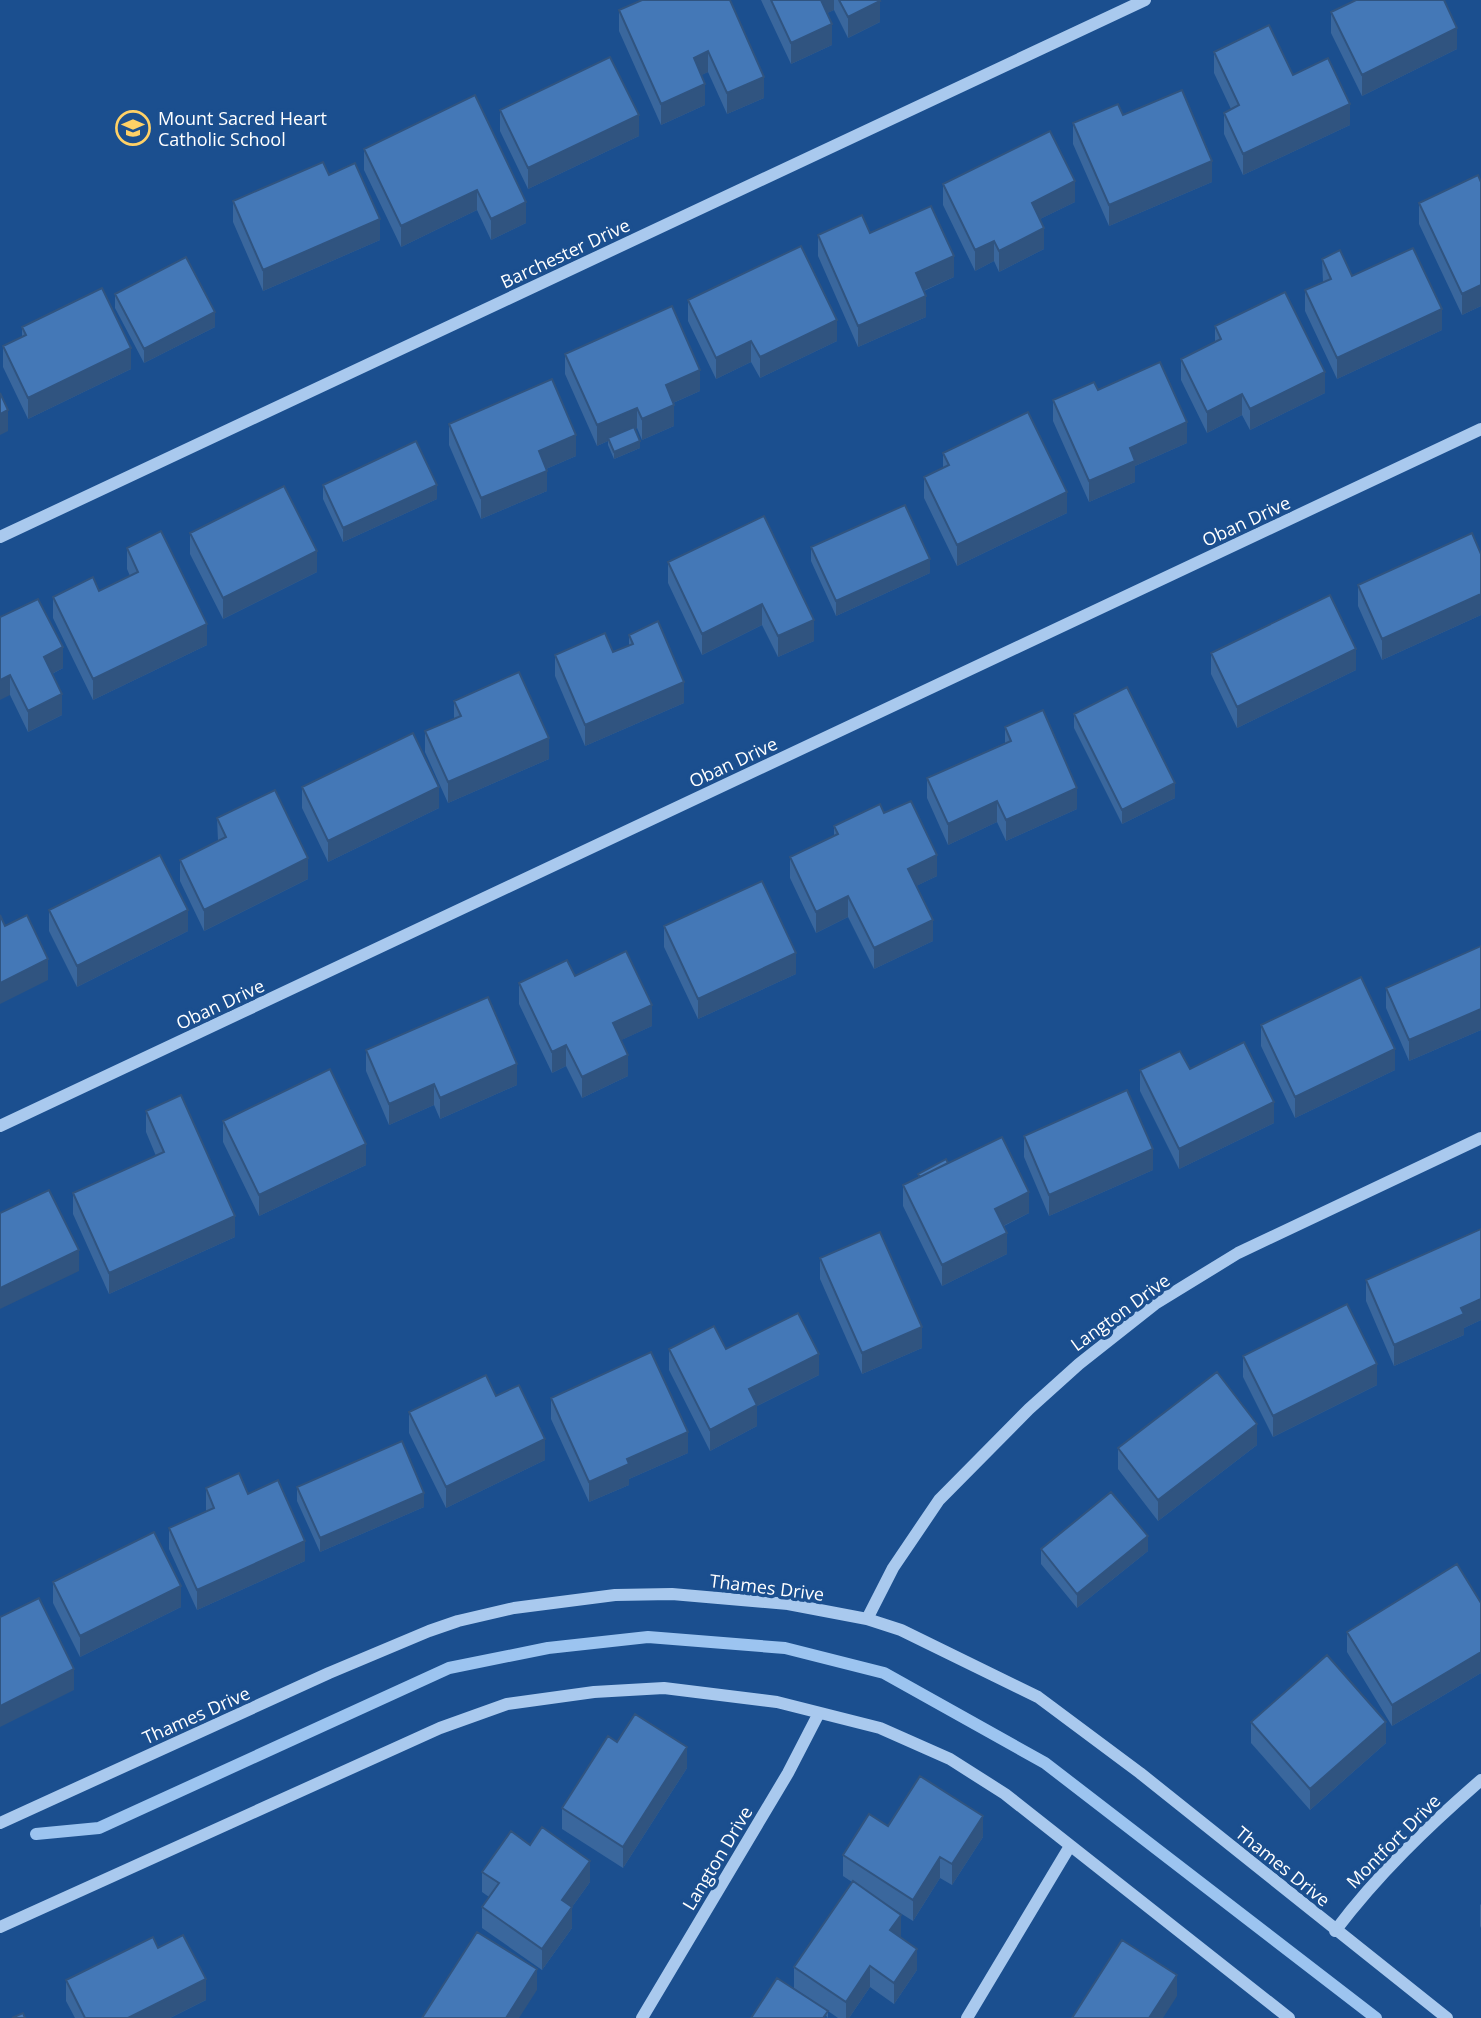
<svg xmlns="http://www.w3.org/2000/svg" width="1481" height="2018" viewBox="0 0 1481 2018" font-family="'Open Sans',sans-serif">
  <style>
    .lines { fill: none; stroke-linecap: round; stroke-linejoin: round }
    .stream { stroke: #9cc4f0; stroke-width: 12 }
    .minor { stroke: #a9c9ee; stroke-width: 12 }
    .wall { fill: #3a679d }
    .shaded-wall { fill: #305480 }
    .building { fill: #4478b7; stroke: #305480; stroke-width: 2 }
    .labels { text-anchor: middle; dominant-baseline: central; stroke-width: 7; stroke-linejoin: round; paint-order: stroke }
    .poi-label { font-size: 18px; fill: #fff; stroke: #1b4f8f; text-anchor: start }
    .street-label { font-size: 18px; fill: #fff; stroke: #1b4f8f }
  </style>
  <rect width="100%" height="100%" fill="#1b4f8f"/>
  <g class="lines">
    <path class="stream" d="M36,1834L99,1828L449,1668L548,1648L648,1637L785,1648L884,1673L1045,1763L1376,2018"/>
    <path class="minor" d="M0,537L1145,0
      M0,1126L1481,429
      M867,1619L893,1568L939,1500L1029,1409L1079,1364L1155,1304L1238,1253L1481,1138
      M0,1823L329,1673L429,1631L458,1621L514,1608L615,1595L672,1594L788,1604L867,1619L901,1630L1038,1697L1140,1773L1447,2018
      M0,1927L440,1728L507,1704L594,1692L664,1688L777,1702L880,1728L950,1759L1005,1794L1289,2018
      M1335,1931C1378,1874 1427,1827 1481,1780
      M642,2018L788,1773L819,1713
      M967,2018L1070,1846"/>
  </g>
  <path class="wall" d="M730,0L764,98L727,114L708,72L701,75L705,105L661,125L619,31V10Z
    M761,0H879L880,22L848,38L834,10L827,13L832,45L791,64Z
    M1331,12L1457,49L1362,96L1331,33Z
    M1214,52L1293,75L1350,125L1243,175L1224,134V113L1231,109L1214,73Z
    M475,95L526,223L491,240L477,210L401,247L364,170V149Z
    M500,110L639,136L528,189L500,131Z
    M1123,115L1212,182L1109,226L1073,144V123Z
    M1481,182V306L1462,315L1419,224V203Z
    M943,184L1075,202L1040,219L1044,249L999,272L994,261L975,271L943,205Z
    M233,201L380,240L263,291L233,222Z
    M870,233L954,277L924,291L926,317L858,347L818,256V235Z
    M1322,259L1352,276L1442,330L1337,379L1305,311V290L1323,282Z
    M115,294L215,327L144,363L115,308Z
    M688,300L837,341L760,378L751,362L716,379L688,321Z
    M1215,326L1325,393L1250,430L1242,415L1207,433L1181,380V359L1215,343Z
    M22,327L131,369L28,419L3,367V346L22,337Z
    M565,354L700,391L673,403L674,426L642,440L637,428L635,429L640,448L614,459L608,445V441L597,446L565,374Z
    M1098,390L1187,443L1135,466V482L1089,502L1053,421V400Z
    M449,424L576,456L546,469L547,491L481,519L449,445Z
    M943,453L1067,513L957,566L924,498V477L943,468Z
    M323,485L437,499L343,542L323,499Z
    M764,516L814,641L778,657L762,625L702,655L668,583V562Z
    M190,533L317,572L223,619L190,554Z
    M811,547L930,573L836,616L811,561Z
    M127,548L207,645L93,700L53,618V597L99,591L130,576L127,569Z
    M1481,554V615L1382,660L1358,606V585Z
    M0,617L63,668L52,674L62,715L28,732L10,695Z
    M629,635L684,703L585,746L555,676V655L613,652L629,646Z
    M1211,653L1356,670L1237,728L1211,674Z
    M454,701L549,759L448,803L425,752V731L454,719Z
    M1074,714L1175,798L1122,824L1074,728Z
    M1005,727L1077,809L1006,841L997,822L948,845L927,798V778L1005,743Z
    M302,787L439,808L328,862L302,808Z
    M884,813L937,876L916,886L933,941L874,969L848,917L816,933L790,878V857L834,836V826Z
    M217,818L308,879L204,931L180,881V860L218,841Z
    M49,910L188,931L77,987L49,931Z
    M664,926L796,974L698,1019L664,947Z
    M1481,946V1030L1409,1061L1386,1008V988Z
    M575,976L652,1026L621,1040L628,1076L582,1098L566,1066L552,1073L519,1004V983Z
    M1261,1025L1395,1070L1295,1118L1261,1046Z
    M366,1050L517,1085L440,1119L434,1105L389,1125L366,1071Z
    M1140,1070L1274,1123L1179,1169L1140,1091Z
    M146,1111L235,1237L109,1294L73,1214V1193L156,1156L146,1132Z
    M223,1121L366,1165L259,1216L223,1142Z
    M1024,1136L1153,1170L1049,1216L1024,1157Z
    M948,1163L1029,1213L1004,1226L1007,1254L942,1286L903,1206V1185L918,1177V1174Z
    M1481,1229V1320L1464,1328V1335L1394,1366L1366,1301V1280Z
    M820,1258L922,1348L862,1374L820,1279Z
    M669,1349H726L819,1375L757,1406V1426L710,1451L669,1370Z
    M1243,1356L1377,1385L1273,1437L1243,1377Z
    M496,1396L545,1460L446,1508L409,1433V1412Z
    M551,1398L688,1453L629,1479V1485L589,1502L551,1419Z
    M1257,1445L1158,1521L1118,1469V1448Z
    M297,1487L424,1507L320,1552L297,1501Z
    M206,1488L248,1494L305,1561L197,1610L169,1549V1528L206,1511Z
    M1041,1549L1148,1551L1077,1608L1041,1564Z
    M53,1582L181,1607L80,1657L53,1603Z
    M1481,1603V1673L1392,1726L1347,1652V1632Z
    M1251,1722L1386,1743L1310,1810L1251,1743Z
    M617,1742L687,1768L623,1868L562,1829V1808Z
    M888,1826L983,1837L952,1885L940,1878L913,1921L878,1899L901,1936L900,1937L917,1970L894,2004L870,1987L849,2018H838L828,2011V2018L812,2000L794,1988V1967L852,1882L843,1876V1855Z
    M530,1845L590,1882L572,1907V1928L542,1970L482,1928V1907L489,1897L482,1892V1872Z
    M1481,1904V1928L1480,1926V1905Z
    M158,1948L206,2000L170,2018H75L66,2001V1980Z"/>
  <path class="shaded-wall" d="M819,0H834V10L819,17Z
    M880,1V22L848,38V17Z
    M832,24V45L791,64V43Z
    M1457,28V49L1362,96V75Z
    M708,51V72L694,79V58Z
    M764,77V98L727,114V93Z
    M705,84V105L661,125V104Z
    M1350,104V125L1243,175V154Z
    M639,115V136L528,189V168Z
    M1212,161V182L1109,226V205Z
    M1075,181V202L1032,223V203Z
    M477,190V210L401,247V226Z
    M526,202V223L491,240V219Z
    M380,219V240L263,291V270Z
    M1044,228V249L999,272V251Z
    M994,241V261L975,271V250Z
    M954,256V277L916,294V273Z
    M1481,285V306L1462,315V294Z
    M926,296V317L858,347V326Z
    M1442,309V330L1337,379V358Z
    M215,312V327L144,363V349Z
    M837,320V341L760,378V357Z
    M751,341V362L716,379V358Z
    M131,348V369L28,419V398Z
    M700,370V391L666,406V385Z
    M1325,372V393L1250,430V409Z
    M1242,394V415L1207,433V412Z
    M674,405V426L642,440V419Z
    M637,408V428L609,441L608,438V441L597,446V425Z
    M8,410V431L0,435V414Z
    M1187,422V443L1135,466V482L1089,502V481L1130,448Z
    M576,435V456L539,472V451Z
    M640,441V448L614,459V452Z
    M547,471V491L481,519V498Z
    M437,485V499L343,542V528Z
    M1067,492V513L957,566V545Z
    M317,551V572L223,619V598Z
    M930,559V573L836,616V601Z
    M1481,594V615L1382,660V639Z
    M762,604V625L702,655V634Z
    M814,620V641L778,657V636Z
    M207,624V645L93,700V679Z
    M63,647V668L44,678V657Z
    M1356,649V670L1237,728V707Z
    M10,675V695L0,700V680Z
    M684,682V703L585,746V725Z
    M62,694V715L28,732V711Z
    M549,738V759L448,803V782Z
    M1175,783V798L1122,824V810Z
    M439,787V808L328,862V841Z
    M1077,788V809L1006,841V820Z
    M997,801V822L948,845V824Z
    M937,855V876L908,890V869Z
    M308,858V879L204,931V910Z
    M848,896V917L816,933V912Z
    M188,910V931L77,987V966Z
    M933,920V941L874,969V948Z
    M796,953V974L698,1019V999Z
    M48,959V980L0,1004V983Z
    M652,1005V1026L613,1044V1023Z
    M1481,1009V1030L1409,1061V1040Z
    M566,1045V1066L552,1073V1052Z
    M1395,1049V1070L1295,1118V1097Z
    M628,1055V1076L582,1098V1077Z
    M517,1064V1085L440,1119V1098Z
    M434,1084V1105L389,1125V1104Z
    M1274,1102V1123L1179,1169V1149Z
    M366,1144V1165L259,1216V1195Z
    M1153,1149V1170L1049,1216V1195Z
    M1029,1192V1213L995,1230V1209Z
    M235,1216V1237L109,1294V1273Z
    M1007,1233V1254L942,1286V1265Z
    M79,1250V1271L0,1309V1288Z
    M1481,1299V1320L1464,1328V1335L1394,1366V1345L1461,1308Z
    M922,1327V1348L862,1374V1353Z
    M819,1354V1375L757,1406V1426L710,1451V1430L749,1389Z
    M1377,1364V1385L1273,1437V1416Z
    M1257,1424V1445L1158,1521V1500Z
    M688,1432V1453L629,1479V1485L589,1502V1482L627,1459Z
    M545,1439V1460L446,1508V1487Z
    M424,1493V1507L320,1552V1538Z
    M1148,1536V1551L1077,1608V1594Z
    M305,1541V1561L197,1610V1590Z
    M181,1586V1607L80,1657V1636Z
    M1481,1652V1673L1392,1726V1705Z
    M74,1669V1690L0,1727V1706Z
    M1386,1722V1743L1310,1810V1789Z
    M687,1747V1768L623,1868V1847Z
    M983,1816V1837L952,1885V1864Z
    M940,1857V1878L913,1921V1900Z
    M590,1861V1882L562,1921V1900Z
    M572,1907V1928L542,1970V1949Z
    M901,1915V1936L890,1951V1930Z
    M917,1949V1970L894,2004V1983Z
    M870,1966V1987L849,2018H846V2002Z
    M537,1969V1990L519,2018H506Z
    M1177,1975V1996L1163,2018H1149Z
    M206,1979V2000L170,2018H128Z"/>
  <path class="building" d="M642,0H730L764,77L727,93L708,51L694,58L705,84L661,104L619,10Z
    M771,0H821L832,24L791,43Z
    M839,0H879L880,1L848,17Z
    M1356,0H1444L1457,28L1362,75L1331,12Z
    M1269,25L1293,75L1328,58L1350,104L1243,154L1224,113L1239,105L1214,52Z
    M610,57L639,115L528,168L500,110Z
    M1182,90L1212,161L1109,205L1073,123L1118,104L1123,115Z
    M475,95L526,202L491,219L477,190L401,226L364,149Z
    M1050,131L1075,181L1032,203L1044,228L999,251L994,241L975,250L943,184Z
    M323,162L329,175L355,163L380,219L263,270L233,201Z
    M1478,175L1481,182V285L1462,294L1419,203Z
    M931,206L954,256L916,273L926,296L858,326L818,235L862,215L870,233Z
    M801,246L837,320L760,357L751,341L716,358L688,300Z
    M1413,248L1442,309L1337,358L1305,290L1331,279L1322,259L1340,250L1352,276Z
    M186,257L215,312L144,349L115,294Z
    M102,288L131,348L28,398L3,346L26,335L22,327Z
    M1285,292L1325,372L1250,409L1242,394L1207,412L1181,359L1221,339L1215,326Z
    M672,306L700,370L666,385L674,405L642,419L637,408L597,425L565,354Z
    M1160,362L1187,422L1130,448L1135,461L1089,481L1053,400L1094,382L1098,390Z
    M552,379L576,435L539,451L547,471L481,498L449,424Z
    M0,393L8,410L0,414Z
    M1028,412L1067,492L957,545L924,477L949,465L943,453Z
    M634,427L640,441L614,452L608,438Z
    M416,441L437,485L343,528L323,485Z
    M284,486L317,551L223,598L190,533Z
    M905,505L930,559L836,601L811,547Z
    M764,516L814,620L778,636L762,604L702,634L668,562Z
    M161,531L207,624L93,679L53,597L93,577L99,591L138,572L127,548Z
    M1472,533L1481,554V594L1382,639L1358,585Z
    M1330,595L1356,649L1237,707L1211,653Z
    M38,599L63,647L44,657L62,694L28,711L10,675L0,680V617Z
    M658,621L684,682L585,725L555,655L605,633L613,652L633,644L629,635Z
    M519,672L549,738L448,782L425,731L461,716L454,701Z
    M1127,687L1175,783L1122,810L1074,714Z
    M1043,710L1077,788L1006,820L997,801L948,824L927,778L1011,741L1005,727Z
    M413,733L439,787L328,841L302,787Z
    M275,790L308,858L204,910L180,860L226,837L217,818Z
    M911,801L937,855L908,869L933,920L874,948L848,896L816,912L790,857L838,834L834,826L880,804L884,813Z
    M160,855L188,910L77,966L49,910Z
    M762,881L796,953L698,999L664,926Z
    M0,915L5,926L27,915L48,959L0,983Z
    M1481,946V1009L1409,1040L1386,988Z
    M626,951L652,1005L613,1023L628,1055L582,1077L566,1045L552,1052L519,983L567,960L575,976Z
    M1361,977L1395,1049L1295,1097L1261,1025Z
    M488,997L517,1064L440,1098L434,1084L389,1104L366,1050Z
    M1244,1042L1274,1102L1179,1149L1140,1070L1180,1051L1190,1069Z
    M330,1069L366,1144L259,1195L223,1121Z
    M1127,1090L1153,1149L1049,1195L1024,1136Z
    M181,1095L235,1216L109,1273L73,1193L164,1152L146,1111Z
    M1002,1137L1029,1192L995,1209L1007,1233L942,1265L903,1185Z
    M946,1159L948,1163L920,1177L918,1174Z
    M49,1190L79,1250L0,1288V1213Z
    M1481,1229V1299L1461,1308L1464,1314L1394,1345L1366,1280Z
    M880,1232L922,1327L862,1353L820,1258Z
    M1347,1304L1377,1364L1273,1416L1243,1356Z
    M798,1313L819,1354L749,1389L757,1405L710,1430L669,1349L714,1326L726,1349Z
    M651,1352L688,1432L627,1459L629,1464L589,1482L551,1398Z
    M1217,1372L1257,1424L1158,1500L1118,1448Z
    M486,1375L496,1396L519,1385L545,1439L446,1487L409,1412Z
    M402,1441L424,1493L320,1538L297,1487Z
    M239,1473L248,1494L278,1480L305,1541L197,1590L169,1528L214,1508L206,1488Z
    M1111,1492L1148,1536L1077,1594L1041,1549Z
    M154,1532L181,1586L80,1636L53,1582Z
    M1457,1564L1481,1603V1652L1392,1705L1347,1632Z
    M39,1598L74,1669L0,1706V1617Z
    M1327,1655L1386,1722L1310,1789L1251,1722Z
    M635,1714L687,1747L623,1847L562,1808L608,1736L617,1742Z
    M920,1776L983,1816L952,1864L940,1857L913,1900L843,1855L869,1814L888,1826Z
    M542,1827L590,1861L562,1900L572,1907L542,1949L482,1907L499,1883L482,1872L511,1831L530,1845Z
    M853,1881L901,1915L890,1930L917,1949L894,1983L870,1966L846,2002L794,1967Z
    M477,1932L537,1969L506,2018H422Z
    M183,1935L206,1979L128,2018H85L66,1980L153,1937L158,1948Z
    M1122,1940L1177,1975L1149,2018H1072Z
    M777,1978L828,2011L823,2018H751Z
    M23,2013L25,2018H12Z"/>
  <defs>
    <g id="school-ring" transform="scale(1.75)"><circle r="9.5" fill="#1b4f8f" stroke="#ffd166" stroke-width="1.5"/><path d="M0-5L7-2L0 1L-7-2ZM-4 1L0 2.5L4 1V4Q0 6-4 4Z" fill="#ffd166"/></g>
  </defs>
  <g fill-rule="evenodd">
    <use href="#school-ring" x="133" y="128"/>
  </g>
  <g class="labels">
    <g class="poi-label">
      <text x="158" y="118">Mount Sacred Heart<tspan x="158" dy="21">Catholic School</tspan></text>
    </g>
    <g class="street-label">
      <text transform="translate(565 253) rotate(-25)">Barchester Drive</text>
      <text transform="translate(1246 521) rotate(-25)">Oban Drive</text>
      <text transform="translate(733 762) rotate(-25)">Oban Drive</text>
      <text transform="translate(220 1004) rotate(-25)">Oban Drive</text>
      <text transform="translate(1120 1312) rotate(-36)">Langton Drive</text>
      <text transform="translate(767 1587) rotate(7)">Thames Drive</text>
      <text transform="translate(196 1715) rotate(-24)">Thames Drive</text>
      <text transform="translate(1393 1841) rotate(-45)">Montfort Drive</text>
      <text transform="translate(717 1858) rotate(-59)">Langton Drive</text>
      <text transform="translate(1283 1866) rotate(39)">Thames Drive</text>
    </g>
  </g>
</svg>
